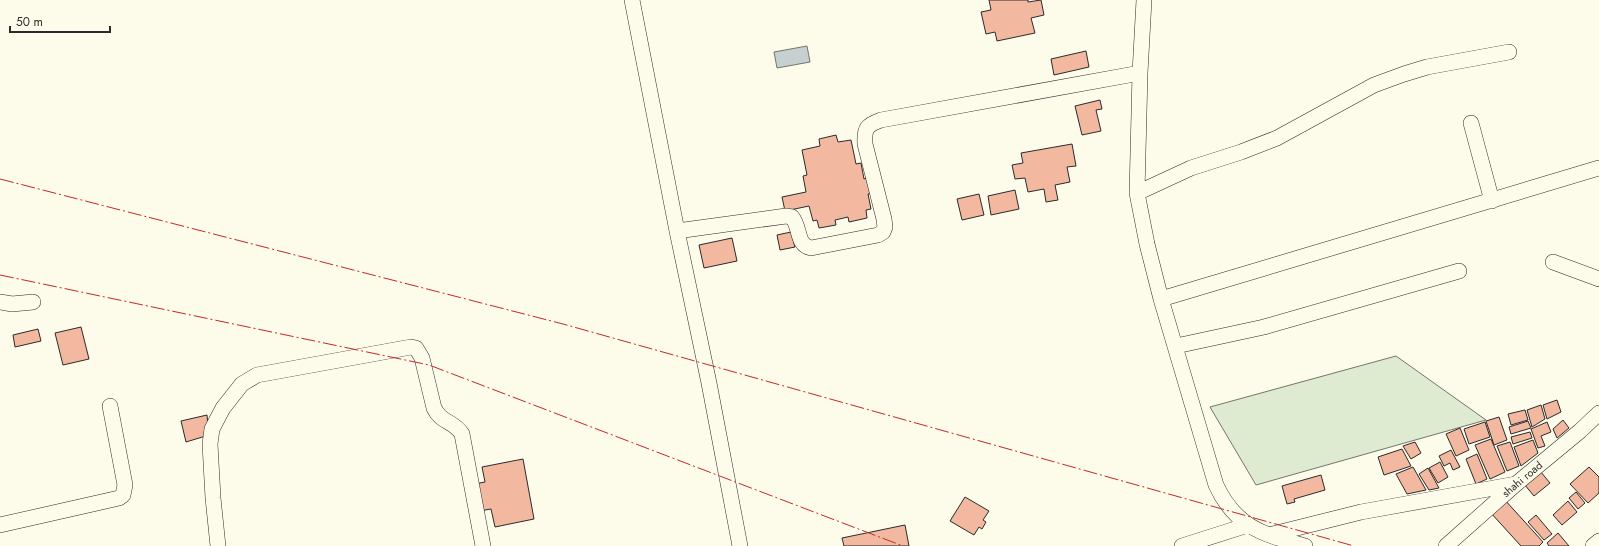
<svg xmlns="http://www.w3.org/2000/svg" width="1599" height="546" viewBox="0 0 1599 546" font-family="Jost,sans-serif">
  <style>
    .green { fill: #deebd1; stroke: #74746e }
    .water { fill: #c7d0d0; stroke: #74746e }
    .building { fill: #f2b8a0; stroke: #2b2b2b }
    .lines { fill: none; stroke-linecap: round; stroke-linejoin: round }
    .minor-casing { stroke: #2b2b2b; stroke-width: 16 }
    .minor { stroke: #fdfbea; stroke-width: 15 }
    .power { stroke: #c62828; stroke-width: 1; stroke-dasharray: 14 3 2 3; stroke-linecap: butt }
    .labels { text-anchor: middle; dominant-baseline: central; stroke-width: 3; stroke-linejoin: round; paint-order: stroke }
    .street-label { font-size: 11px; fill: #2b2b2b; stroke: #fdfbea }
  </style>
  <rect width="100%" height="100%" fill="#fdfbea"/>
  <path class="green" d="M1396,356L1486,420L1256,485L1210,407Z"/>
  <path class="water" d="M807,46L810,62L777,68L774,52Z"/>
  <path class="building" d="M989,0H1028V2L1041,0L1044,15L1031,18L1035,33L997,41L995,32L986,34L981,12L991,10Z
    M1086,51L1089,67L1054,75L1051,59Z
    M1100,100L1102,109L1096,110L1101,131L1082,135L1075,106Z
    M836,135L838,142L851,140L856,164L861,163L864,179L870,177L874,193L868,194L871,209L866,210L867,218L849,222L848,217L835,220L836,225L819,228L817,220L813,221L809,206L785,211L782,197L806,192L803,176L807,175L802,150L820,146L819,139Z
    M1072,144L1076,166L1067,167L1070,182L1055,185L1058,200L1046,202L1044,189L1028,192L1025,178L1015,179L1012,165L1023,163L1021,153Z
    M1015,190L1019,209L991,215L988,196Z
    M979,194L984,215L962,220L957,199Z
    M791,232L795,247L780,250L777,235Z
    M732,238L737,261L704,268L699,245Z
    M81,327L89,359L63,365L55,333Z
    M38,329L41,341L15,347L13,335Z
    M1557,400L1561,412L1547,419L1543,405Z
    M1541,405L1545,419L1532,427L1527,410Z
    M1525,410L1528,420L1511,425L1508,414Z
    M207,415L209,435L186,442L181,421Z
    M1499,417L1507,440L1494,445L1486,421Z
    M1563,420L1569,428L1557,438L1553,429Z
    M1528,421L1531,428L1511,434L1509,427Z
    M1485,422L1490,437L1469,444L1464,429Z
    M1547,422L1551,432L1541,436L1545,446L1538,448L1531,429Z
    M1460,428L1469,450L1456,456L1446,434Z
    M1530,432L1532,438L1513,444L1511,437Z
    M1491,439L1505,472L1490,479L1475,445Z
    M1533,440L1538,453L1521,466L1514,447Z
    M1415,442L1421,453L1411,459L1403,446Z
    M1510,442L1519,466L1507,471L1497,446Z
    M1402,449L1411,466L1384,475L1378,457Z
    M1451,450L1460,467L1453,470L1450,463L1444,466L1439,456Z
    M1477,454L1487,479L1476,484L1466,459Z
    M523,459L534,519L495,527L491,509L479,511L474,484L485,482L482,467Z
    M1440,462L1448,477L1438,483L1429,468Z
    M1413,467L1426,490L1407,494L1396,474Z
    M1589,467L1599,477V493L1588,503L1570,484Z
    M1428,468L1439,488L1429,490L1419,474Z
    M1540,471L1550,483L1534,496L1524,484Z
    M1321,475L1325,490L1294,499L1295,502L1287,504L1282,486Z
    M1576,492L1585,503L1578,509L1569,498Z
    M965,497L989,511L983,520L986,522L982,529L979,527L974,535L950,521Z
    M1504,499L1543,542L1539,546H1521L1490,512Z
    M1568,501L1577,512L1562,525L1553,515Z
    M1536,515L1552,534L1544,540L1528,522Z
    M905,525L909,546H844L842,538Z
    M1558,533L1569,546H1549L1547,543Z"/>
  <g class="lines">
    <g class="minor-casing">
      <path id="minor" d="M632,0L677,231L709,383L740,546
        M1144,0L1140,73L1137,193L1147,244L1161,299L1216,485C1236,528 1263,534 1305,546
        M1471,123L1492,201
        M1137,193L1191,168L1241,152L1277,138L1374,85L1404,74L1427,67L1509,52
        M677,231L786,216L792,217C801,228 796,245 811,248L878,235L883,232L885,227L884,219L865,144C864,128 867,125 881,120L1140,73
        M1553,262L1599,279
        M1161,299L1599,168
        M0,302L12,304L33,302
        M1176,346L1264,327L1459,271
        M0,525L119,498L123,495L125,485L110,406
        M1269,535L1361,512L1516,484
        M218,546L213,498L210,444L212,429L223,408L242,384L257,375L411,347L416,348L422,358L434,408C441,423 454,421 462,434L483,546
        M1182,546L1248,525
        M1446,546L1516,484L1580,431L1599,413
        M1593,546L1599,541"/>
    </g>
    <use href="#minor" class="minor"/>
    <path class="power" d="M0,179L563,324L1354,546
      M0,275L429,365L903,546"/>
  </g>
  <g class="labels">
    <g class="street-label">
      <text transform="translate(1522 479) rotate(-40)">shahi road</text>
    </g>
  </g>
  <path d="M10 26v6h100v-6" fill="none" stroke="#2b2b2b" stroke-width="2"/>
  <text x="16" y="26" font-size="12" fill="#2b2b2b" stroke="#fdfbea" stroke-width="3" paint-order="stroke">50 m</text>
</svg>
